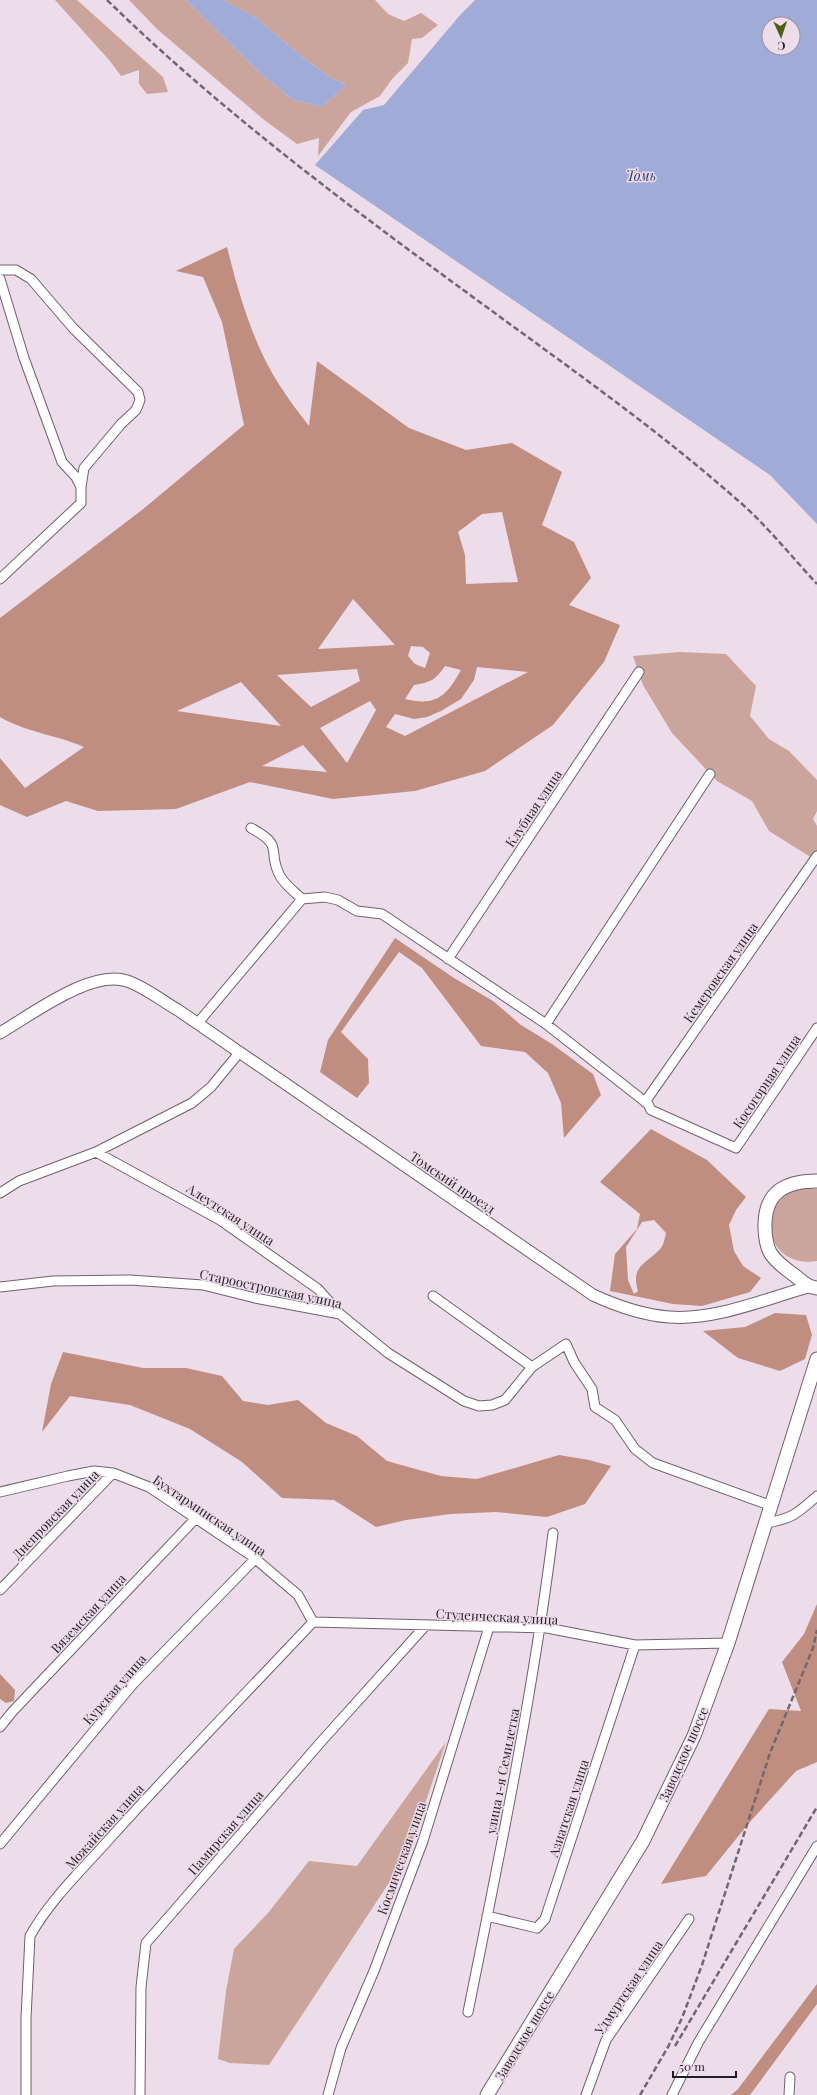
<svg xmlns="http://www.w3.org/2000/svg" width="817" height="2095" viewBox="0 0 817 2095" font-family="'Playfair Display',serif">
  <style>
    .green { fill: #cba59b }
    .forest { fill: #c08e81; fill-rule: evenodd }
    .water { fill: #a1abd7; fill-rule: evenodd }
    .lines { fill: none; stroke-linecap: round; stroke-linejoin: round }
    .minor-casing { stroke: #70616c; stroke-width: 11 }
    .tertiary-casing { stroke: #70616c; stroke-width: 13 }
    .secondary-casing { stroke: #70616c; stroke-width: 15 }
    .minor { stroke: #fff; stroke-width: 9 }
    .tertiary { stroke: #fff; stroke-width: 11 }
    .secondary { stroke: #fff; stroke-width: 13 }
    .rail { stroke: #71676f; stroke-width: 2.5; stroke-dasharray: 6 3; stroke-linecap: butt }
    .labels { text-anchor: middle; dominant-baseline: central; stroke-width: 3; stroke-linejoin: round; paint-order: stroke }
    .street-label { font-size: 13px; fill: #241e23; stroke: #eddce9 }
    .water-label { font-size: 14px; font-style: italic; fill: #2f376e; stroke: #eddce9 }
  </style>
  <rect width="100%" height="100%" fill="#eddce9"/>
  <path class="green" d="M55,0H77L163,77L168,92L147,94L139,84V70L121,76L110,61Z
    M129,0H186L260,73L293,100L322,107L346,85L328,76L300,55L255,17L223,0H375L388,14L404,21L421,13L438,25L422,38L412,39L408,63L392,79L380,96L351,112L318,156L319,138L297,144L263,119L157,29Z
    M679,652L726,654L756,686L750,716L769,739L789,751L817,780V811L813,819L817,826V861L769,831L752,801L717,781L672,733L643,685L633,656Z
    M806,1187L817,1189V1261C763,1270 751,1197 806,1187Z
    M446,1742L408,1854L269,2065L230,2063L218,2059L226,1991L234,1949L268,1913L309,1861L357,1866Z"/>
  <path class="forest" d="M227,247C239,295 253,344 280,386C289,400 299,413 309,426L317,361L409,428L466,450L512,443L562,472L542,525L574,542L591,578L569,605L620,625L604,662L553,725L485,771L415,791L333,799L250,782L176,809L98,811L66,801L27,817L0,805V758L25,788L84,747C57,735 25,732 0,717V618L142,510L244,425L222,322L203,277L176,271ZM502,512L518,582L466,584L465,555L458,532L482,514ZM353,599L395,645L318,649ZM411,646L423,647L430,653L425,668L415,664L408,656ZM445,666L461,670C447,695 437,707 405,699L414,685C432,682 435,680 445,666ZM477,667L528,672L405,736L386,727L395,714L414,719L427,717L441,711L461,699L474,680ZM357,669L360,681L311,707L277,675ZM241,682L281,726L177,711ZM370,701L376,710L347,763L320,728ZM303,745L327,772L262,766Z
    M395,938L454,978L493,1001L521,1025L552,1044L593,1074L601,1095L564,1138L561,1103L548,1073L525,1052L481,1046L422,968L399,952L341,1032L368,1059L369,1083L357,1098L320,1072L328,1040Z
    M651,1129L707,1160L746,1197L736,1210L729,1225L734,1251L743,1266L761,1278L750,1292L702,1306L673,1304L610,1291L615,1254L637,1229L640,1214L600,1182ZM654,1220L666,1233C665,1237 664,1244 661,1248C647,1264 630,1265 638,1291L634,1294L628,1280L626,1247L642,1222Z
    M775,1313L806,1315L812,1335L805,1359L780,1371L738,1358L703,1331L745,1327Z
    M63,1352L143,1368H186L222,1376L243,1401L268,1405L298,1400L326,1423L357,1436L387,1461L441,1476L477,1479L559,1455L589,1460L611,1466L585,1504L547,1517L496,1512L451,1514L406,1520L376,1527L334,1500L282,1498L242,1462L190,1429L130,1405L70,1396L42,1432L51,1384Z
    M817,1604V1762L796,1771L749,1823L706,1876L661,1884L769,1709L801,1711L782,1662L804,1634Z
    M0,1674L15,1690L14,1701L6,1703L0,1699Z
    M817,1984V2004L750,2095H731L738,2089Z"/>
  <path class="water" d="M186,0H223L255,17L300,55L328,76L346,85L322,107L293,100L260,73Z
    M475,0H817V524L770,475L315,165L363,110L384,105L461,14ZM769,24H793V48H769Z"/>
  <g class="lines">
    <g class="minor-casing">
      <path id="minor" d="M0,270H16L31,279L73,328L138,392L140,400L136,410L121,424L84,468L81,487
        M0,279L24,358L62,462L76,477L81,487V503L0,579
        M251,828C286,847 266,850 280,876C285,885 295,892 302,899
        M302,899L325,897L338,900L357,911L382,914L546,1024L648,1104L651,1110L736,1148L817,1028
        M448,959L639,672
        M197,1024L302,899
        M546,1024L710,774
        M645,1102L817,856
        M96,1152L192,1103L211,1087L239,1053
        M0,1193L19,1181L96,1152L220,1220L318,1289L340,1314
        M0,1287L53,1281L130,1280L203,1285L255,1298L340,1314L388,1353L464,1401L479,1406L492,1405L505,1400L532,1367L566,1344L574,1362L592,1389L595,1407L615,1420L635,1449L653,1463L772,1506
        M433,1296L532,1367
        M0,1492L68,1476L94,1471L113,1473L149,1487L252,1556L298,1595L313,1622
        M766,1523C792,1519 798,1513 817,1496
        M0,1590L113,1473
        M313,1622L547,1628L635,1645L728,1643
        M0,1727L13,1711L196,1518
        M0,1844L133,1684L255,1559
        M487,1916L537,1928L545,1919L635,1645
        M468,2012C500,1853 533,1694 553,1533
        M26,2095V2018L30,1936C51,1898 85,1867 113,1835C178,1763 246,1693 313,1622
        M140,2095L141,1987L146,1943L320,1743L426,1625
        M328,2095L341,2048L374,1971L423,1841L489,1627
        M586,2095L606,2040L689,1919
        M672,2095L698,2043L817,1846
        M789,2095L790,2077"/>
    </g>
    <g class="tertiary-casing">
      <path id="tertiary" d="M0,1033C31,1015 91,969 127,981C145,987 162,1001 178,1010L593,1295C617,1306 642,1315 669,1317C714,1321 765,1299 808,1287"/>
    </g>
    <g class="secondary-casing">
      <path id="secondary" d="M817,1181C784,1181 764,1193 765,1228C765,1236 767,1248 771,1254C777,1263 786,1269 794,1275C802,1281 807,1287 817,1288
        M487,2095L643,1841L694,1736L728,1643L817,1359"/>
    </g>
    <use href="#minor" class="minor"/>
    <use href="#tertiary" class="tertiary"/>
    <use href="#secondary" class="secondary"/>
    <path class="rail" d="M107,0C230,120 369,221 507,322C584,378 662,434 734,497C763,521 791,556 817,584
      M675,2046L817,1807
      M640,2095L668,2047L682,2018L702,1965L770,1753L813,1648L817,1630"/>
  </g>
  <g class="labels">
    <g class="street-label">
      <text transform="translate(533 808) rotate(-56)">Клубная улица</text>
      <text transform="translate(720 972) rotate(-55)">Кемеровская улица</text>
      <text transform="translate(766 1081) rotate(-56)">Косогорная улица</text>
      <text transform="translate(453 1182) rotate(34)">Томский проезд</text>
      <text transform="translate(231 1214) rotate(33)">Алеутская улица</text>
      <text transform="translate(271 1288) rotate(12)">Староостровская улица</text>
      <text transform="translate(55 1514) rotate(-46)">Днепровская улица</text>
      <text transform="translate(210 1515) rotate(34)">Бухтарминская улица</text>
      <text transform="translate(88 1613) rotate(-47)">Вяземская улица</text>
      <text transform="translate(497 1616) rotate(3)">Студенческая улица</text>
      <text transform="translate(114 1689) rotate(-49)">Курская улица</text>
      <text transform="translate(683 1754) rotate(-66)">Заводское шоссе</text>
      <text transform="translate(502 1771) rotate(-79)">улица 1-я Семилетка</text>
      <text transform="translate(568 1808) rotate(-72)">Азиатская улица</text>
      <text transform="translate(104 1826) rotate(-48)">Можайская улица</text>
      <text transform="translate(225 1832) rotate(-49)">Памирская улица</text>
      <text transform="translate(401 1858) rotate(-70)">Космическая улица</text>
      <text transform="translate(628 1987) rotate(-56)">Удмуртская улица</text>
      <text transform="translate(524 2035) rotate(-59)">Заводское шоссе</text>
    </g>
    <g class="water-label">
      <text x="641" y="175">Томь</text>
    </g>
  </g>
  <g transform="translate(781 36) rotate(177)"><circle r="19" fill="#eddce9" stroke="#9d909a"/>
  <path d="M0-3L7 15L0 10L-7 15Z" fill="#4a6210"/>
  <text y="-6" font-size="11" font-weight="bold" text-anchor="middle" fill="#241e23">С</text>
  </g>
  <path d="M673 2071v6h63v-6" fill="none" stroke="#241e23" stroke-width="2"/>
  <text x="679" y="2071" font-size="12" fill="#241e23" stroke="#eddce9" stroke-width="3" paint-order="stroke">50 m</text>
</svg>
